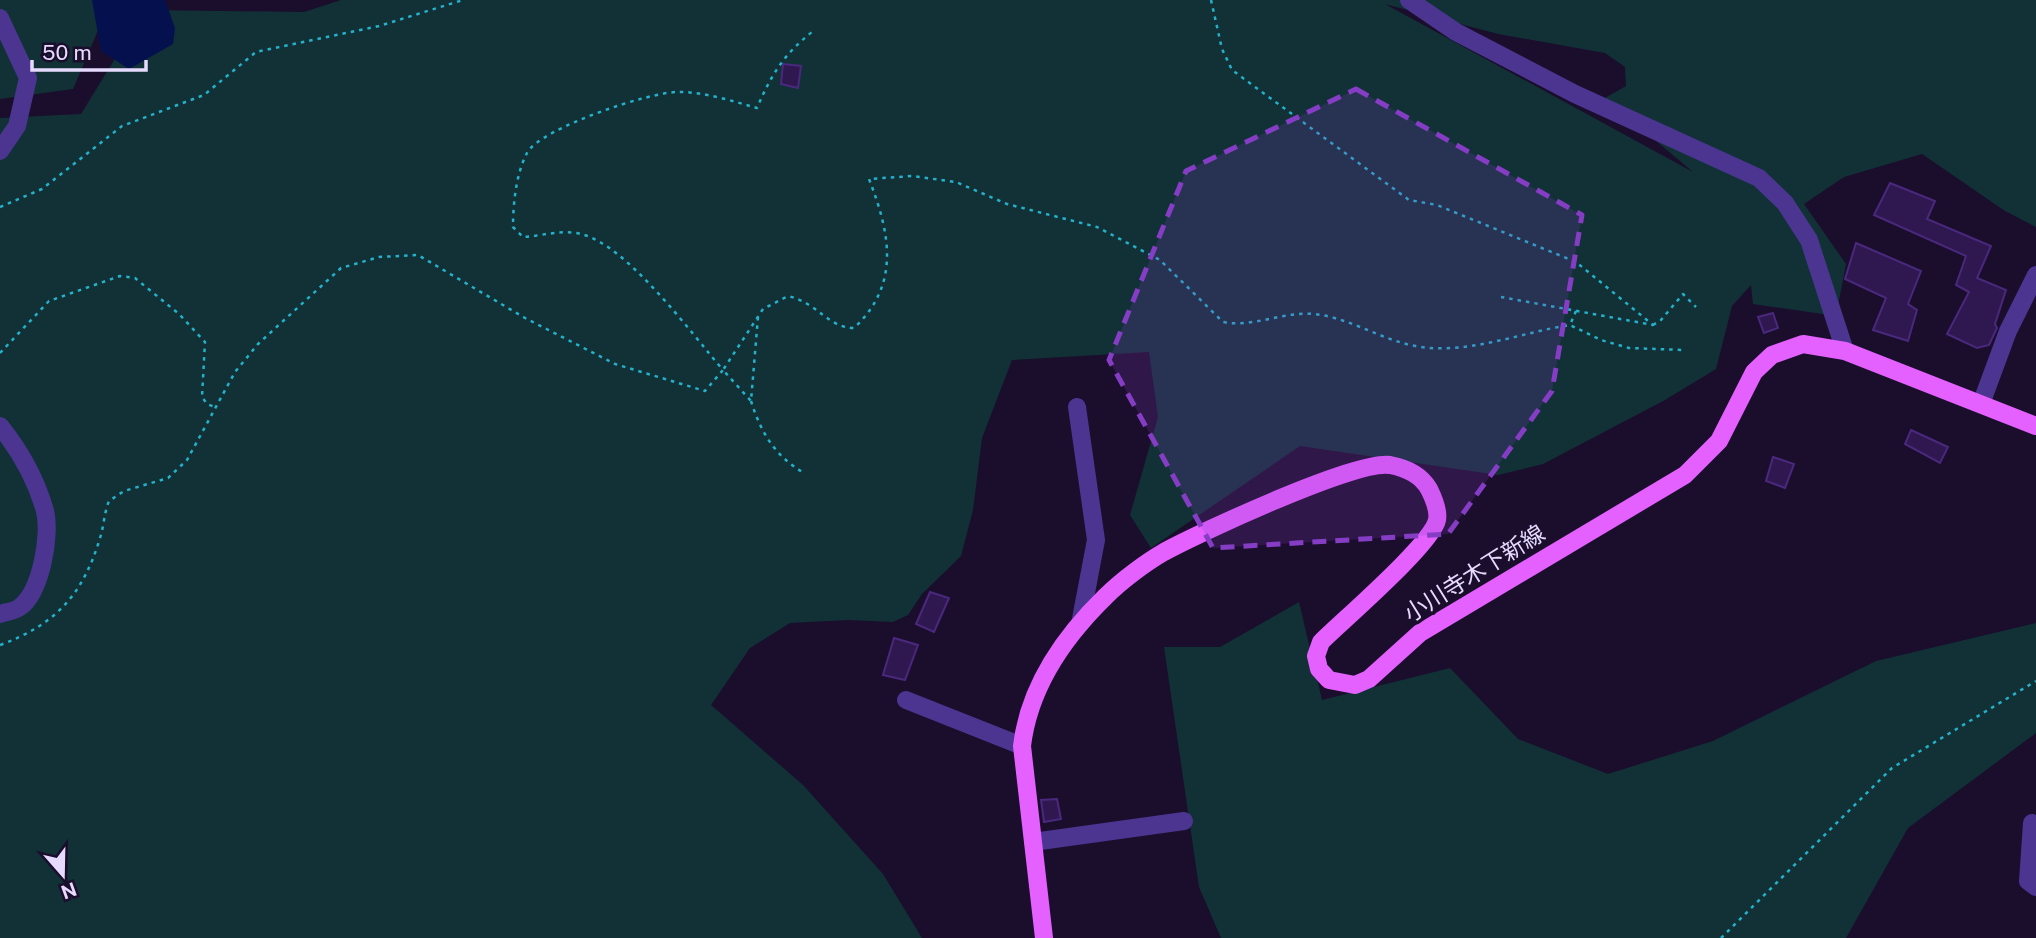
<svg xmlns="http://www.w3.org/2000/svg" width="2036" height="938" viewBox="0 0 2036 938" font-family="'Public Sans','Noto Sans JP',sans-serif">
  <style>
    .green { fill: #113137; fill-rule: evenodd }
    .water { fill: #05114e }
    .building { fill: #2f184f; stroke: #4a287e; stroke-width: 2 }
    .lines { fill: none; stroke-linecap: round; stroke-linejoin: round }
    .path { stroke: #24b1c9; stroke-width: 2.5; stroke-dasharray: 3.5 5; stroke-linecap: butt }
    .minor { stroke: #4b3590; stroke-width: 18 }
    .major { stroke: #e461ff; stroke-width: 18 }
    .marked { fill: #863dc5; fill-opacity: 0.2; stroke: #863dc5; stroke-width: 5; stroke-dasharray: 14 9; stroke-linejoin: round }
    .labels { text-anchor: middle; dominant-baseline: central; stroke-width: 7; stroke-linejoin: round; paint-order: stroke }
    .street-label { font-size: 23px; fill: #e6daff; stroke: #1a0e2c }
  </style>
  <rect width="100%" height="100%" fill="#1a0e2c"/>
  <path class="green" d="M0,0H111L73,89L0,99Z
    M341,0H2036V227L2005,211L1922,154L1844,177L1804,204L1846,264L1836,316L1753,304L1751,285L1732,306L1716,369L1665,400L1543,464L1498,475L1300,446L1151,548L1130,515L1158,417L1149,352L1012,360L982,438L973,510L961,556L922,594L908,615L893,622L848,620L790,623L750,648L711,705L803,785L883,874L922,938H0V118L81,114L145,10L304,12ZM1385,4L1498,34L1605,53L1625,67L1626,86L1605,98L1693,172Z
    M1299,602L1322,700L1450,668L1518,739L1608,774L1713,741L1876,661L2036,623V733L1908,828L1846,938H1221L1199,887L1164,647H1220Z"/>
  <path class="water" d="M92,0H165L175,28L173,44L129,69L101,51Z"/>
  <path class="building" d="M783,64L801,66L798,88L781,84Z
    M1890,183L1935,201L1927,219L1991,246L1977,278L2006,290L1995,324L1997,328L1989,345L1977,348L1947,334L1969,292L1956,285L1966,256L1874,215Z
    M1856,243L1921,271L1908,304L1917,310L1908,341L1873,330L1886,298L1845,279Z
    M1773,313L1778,328L1764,333L1758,317Z
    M1911,430L1948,447L1940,463L1905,444Z
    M1773,457L1794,464L1785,488L1766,481Z
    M930,592L949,598L934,632L916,624Z
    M894,638L918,645L905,680L883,675Z
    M1057,799L1061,819L1044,822L1041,800Z"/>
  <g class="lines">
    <path class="path" d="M1211,0L1222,49L1232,70L1409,200L1437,205L1576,262L1653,325L1501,297
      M0,207L42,189L122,126L204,95L256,52L379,26L463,0
      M1576,311L1570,325L1601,340L1629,348L1683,350
      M758,317L751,401L723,370L763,309L788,296C818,303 828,328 854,328C901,284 890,233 869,179L912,176L956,182L1007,204L1097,227L1160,260L1223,322C1253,328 1283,311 1314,314C1352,318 1384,342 1421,347C1470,354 1523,332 1570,325
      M1653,325L1661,320L1683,294L1696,307
      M0,353L49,301L120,276L135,278L179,314L205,342L202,397L207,404L217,408
      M751,401C761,433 775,456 804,473
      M0,645C55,625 83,595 100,538C104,526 104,513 109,501L124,491L168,478L187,460L235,372L258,344L341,268L379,257L418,255L525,318L615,364L705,391L723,370C691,333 627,245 581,234C562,229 542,236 523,237L513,227C513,204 516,174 527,153C539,129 651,91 679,92C705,92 732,101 757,108C771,75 784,54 812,32
      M1721,938L1892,768L2036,681"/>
    <path class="minor" d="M1409,0L1456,32L1575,94L1759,178L1785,203L1809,240L1845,351
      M0,18L28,78L17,126L0,151
      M1981,404L2008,331L2036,275
      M1077,407L1096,540L1080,624
      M0,426C21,452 36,479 45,511C51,535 41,592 20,607C16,611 6,612 0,614
      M906,700L1022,746
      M2032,823L2028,881L2036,887
      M1033,842L1184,821"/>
    <path class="major" d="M1044,938L1022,746C1029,687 1063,638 1105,597C1121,581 1145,563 1164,552C1201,532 1356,460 1390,465C1406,468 1421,475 1429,489C1433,497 1439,510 1437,520C1432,544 1342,621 1321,642L1316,656L1319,669L1329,680L1355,685L1369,679L1420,633L1685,475L1719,441L1754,372L1772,355L1803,344L1845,351L2036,426"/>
  </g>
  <path class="marked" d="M1356,89L1582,215L1552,391L1448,534L1213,548L1109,360L1186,171Z"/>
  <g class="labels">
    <g class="street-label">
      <text transform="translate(1474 573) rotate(-32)">小川寺木下新線</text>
    </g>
  </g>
  <g transform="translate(63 875) rotate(160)" stroke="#1a0e2c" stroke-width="5" paint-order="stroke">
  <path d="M0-5L12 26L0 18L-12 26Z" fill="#e6daff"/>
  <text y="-10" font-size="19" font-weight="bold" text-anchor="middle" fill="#e6daff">N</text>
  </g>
  <path d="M32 60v10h114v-10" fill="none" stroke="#e6daff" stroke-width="3.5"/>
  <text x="42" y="60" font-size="21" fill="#e6daff" stroke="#1a0e2c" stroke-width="5" paint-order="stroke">50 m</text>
</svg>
